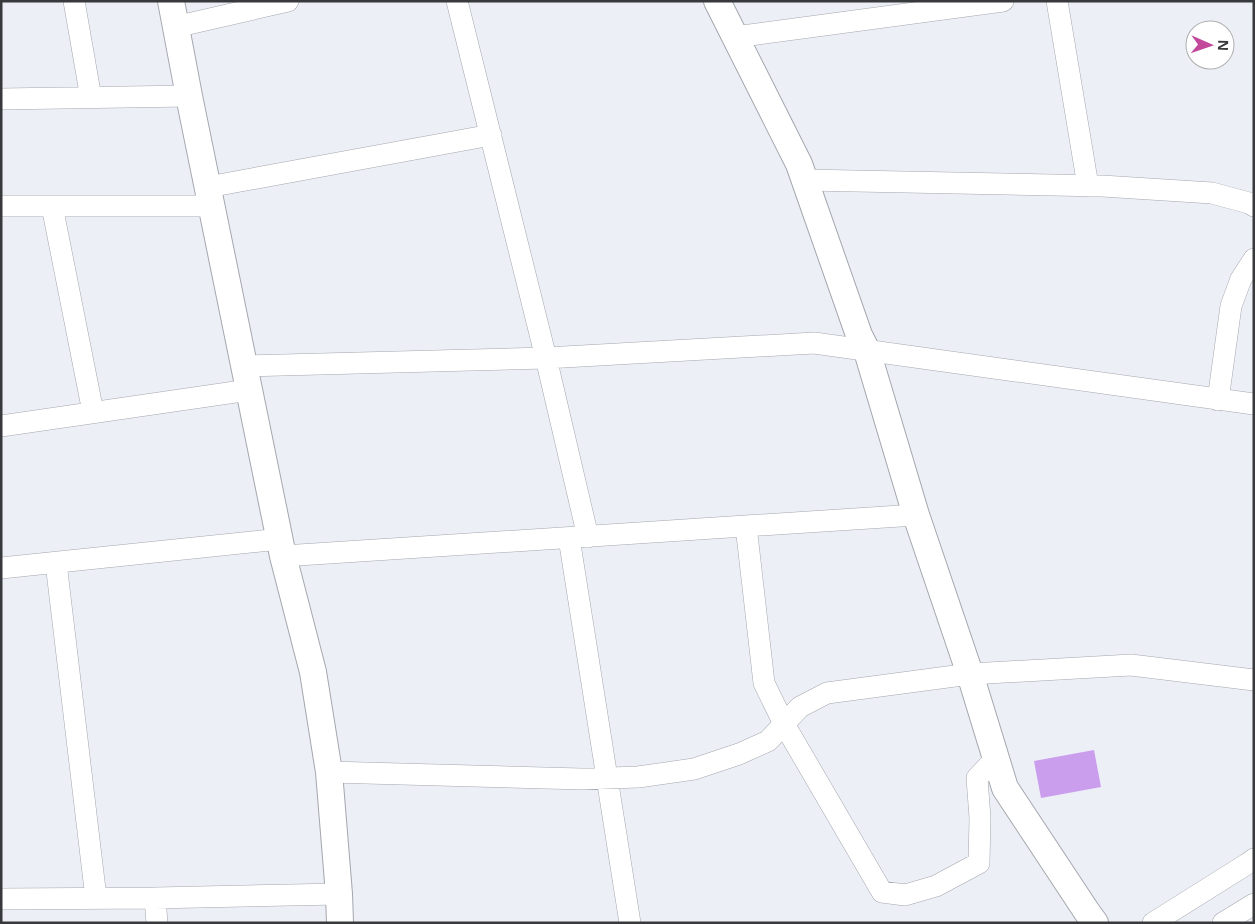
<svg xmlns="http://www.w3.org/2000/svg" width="1255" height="924" viewBox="0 0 1255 924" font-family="'Open Sans',sans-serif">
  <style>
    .building { fill: #ca9ded }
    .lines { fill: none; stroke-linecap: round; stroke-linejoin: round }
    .minor-casing { stroke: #a4a7ae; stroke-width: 22 }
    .tertiary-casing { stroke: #a4a7ae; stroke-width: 28 }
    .minor { stroke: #fff; stroke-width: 21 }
    .tertiary { stroke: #fff; stroke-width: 26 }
  </style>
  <rect width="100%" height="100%" fill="#eceff6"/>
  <path class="building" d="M1094,750L1101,787L1041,798L1034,761Z"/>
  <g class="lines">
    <g class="minor-casing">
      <path id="minor" d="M74,1L91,98
        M457,1L546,358L588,537
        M1057,1L1088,186
        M175,27L288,1
        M735,37L1003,1
        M1,99L189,96
        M805,180L1102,186L1212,193L1249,203L1254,206
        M208,187L491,135
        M1,206H212
        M52,206L93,412
        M244,366L546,358L814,343L1254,404
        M1218,400L1231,306L1241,279L1254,259
        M1,426L249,390
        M746,526L764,683L784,724L882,892L905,895L936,886L979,863L980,818L977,778L996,758
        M569,538L630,923
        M283,556L916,515
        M56,563L96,898
        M1,568L280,539
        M329,772L582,779L638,777L694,769L739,754L768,741L800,707L827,693L970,674L1131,665L1254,680
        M155,898L157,923
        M1,899L155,898L339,894
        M1153,923L1247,864L1254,859
        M1223,923L1254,904"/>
    </g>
    <g class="tertiary-casing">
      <path id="tertiary" d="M171,1L189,96L283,556L313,672L329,772L339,894L340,923
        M717,1L799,164L859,335L867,351L916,515L970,674L1005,788L1087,912L1095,923"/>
    </g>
    <use href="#minor" class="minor"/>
    <use href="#tertiary" class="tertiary"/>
  </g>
  <rect width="1255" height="924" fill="none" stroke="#38393c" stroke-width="5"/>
  <g transform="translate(1210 45) rotate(92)"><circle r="24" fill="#ffffff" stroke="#afb0b1"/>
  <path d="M0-4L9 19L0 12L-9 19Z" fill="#c1489b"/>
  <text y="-8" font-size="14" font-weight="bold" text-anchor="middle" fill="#38393c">N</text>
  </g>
</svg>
